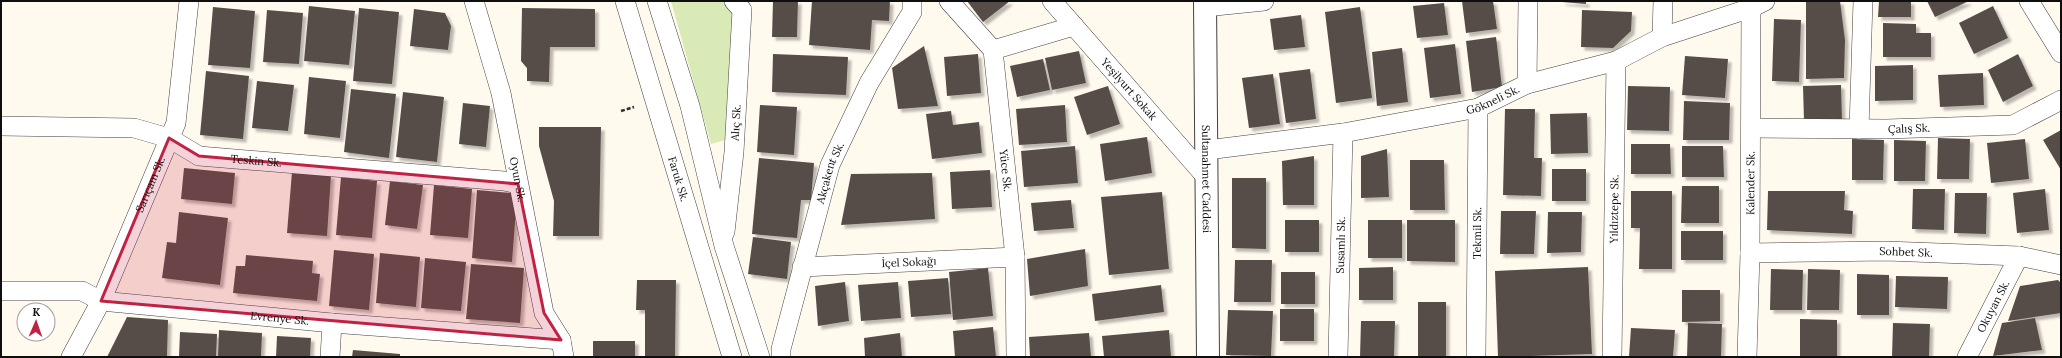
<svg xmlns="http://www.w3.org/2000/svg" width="2062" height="358" viewBox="0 0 2062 358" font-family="Lora,serif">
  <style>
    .green { fill: #daeab7 }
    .building { fill: #574d4a; filter: url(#shadow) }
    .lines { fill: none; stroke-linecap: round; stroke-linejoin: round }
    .minor-casing { stroke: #414141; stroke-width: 20 }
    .tertiary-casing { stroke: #414141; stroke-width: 24 }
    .path { stroke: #303030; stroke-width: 2.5; stroke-dasharray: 4 2; stroke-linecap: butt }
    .minor { stroke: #fff; stroke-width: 19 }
    .tertiary { stroke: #fff; stroke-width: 22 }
    .marked { fill: #c12243; fill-opacity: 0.2; stroke: #c12243; stroke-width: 3; stroke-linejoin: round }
    .labels { text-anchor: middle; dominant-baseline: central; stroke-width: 4; stroke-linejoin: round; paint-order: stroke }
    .street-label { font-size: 11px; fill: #0e0e0e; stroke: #fff }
  </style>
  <defs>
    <filter id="shadow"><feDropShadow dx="3.5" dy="3.5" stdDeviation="1" flood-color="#0004"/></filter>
  </defs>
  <rect width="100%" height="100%" fill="#fff9ee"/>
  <path class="green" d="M671,1H724L733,10L725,140L711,144Z"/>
  <path class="building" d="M773,1H798L797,37H772Z
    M812,1H890L889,21L872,20L870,50L809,45Z
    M967,1H1010L983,22Z
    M1462,1H1493L1497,29L1466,33Z
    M1562,1H1586V4L1562,2Z
    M1806,1H1840L1845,40L1844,78L1806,79Z
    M1879,1H1911V17H1878Z
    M1927,1H1969L1935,17Z
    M1444,3L1448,35L1417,38L1413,6Z
    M309,6L355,11L349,65L304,61Z
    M1993,6L2008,38L1974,54L1959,23Z
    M213,7L255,11L250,68L208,65Z
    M1360,7L1372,98L1336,103L1325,12Z
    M359,8L399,12L392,84L353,81Z
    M522,8L595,9V47H550L549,82L527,81V68L521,61Z
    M414,9L445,13L451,26L448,50L410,46Z
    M267,10L303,13L299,64L263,62Z
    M1582,10L1632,12L1631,31L1613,48L1581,47Z
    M1301,15L1305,47L1274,50L1270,19Z
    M1774,19L1801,20L1799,82L1772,81Z
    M1883,23L1916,24V33H1931V57H1883Z
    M1496,37L1502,87L1472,92L1466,41Z
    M1455,44L1461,94L1430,98L1424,48Z
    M924,46L938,106L898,109L892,68Z
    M1402,48L1408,102L1377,106L1372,52Z
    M1079,51L1086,83L1052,90L1045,58Z
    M773,54L848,57L846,95L772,92Z
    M978,54L981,93L947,96L944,57Z
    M2018,54L2033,86L2003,102L1988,70Z
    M1685,56L1728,59L1725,98L1682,95Z
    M1043,59L1050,90L1017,97L1010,66Z
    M1913,65V100L1875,101V66Z
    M1310,69L1316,119L1286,123L1279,73Z
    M206,71L249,76L243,139L200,135Z
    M1983,73L1984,105L1940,107L1938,75Z
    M1273,74L1280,124L1249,128L1242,78Z
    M309,77L346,81L340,138L304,134Z
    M257,81L294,85L288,131L252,128Z
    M1841,85L1842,120L1804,121L1803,86Z
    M1108,86L1120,124L1087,135L1074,97Z
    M1628,86L1670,87L1669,131L1627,130Z
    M351,89L396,94L389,158L344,152Z
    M403,92L444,97L437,162L396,157Z
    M1684,101L1730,103L1729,140H1683Z
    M463,103L490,106L486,147L459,144Z
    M760,105L797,107L794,155L757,152Z
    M1065,105L1067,142L1019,145L1016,109Z
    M1505,109H1535L1534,158H1542L1541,196L1503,195Z
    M951,111L953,125L979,122L982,153L932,159L926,114Z
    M1587,113L1588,153L1551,154L1550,114Z
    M539,127H601L599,236H553L554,201L539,146Z
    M2061,130V170L2043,140Z
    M1147,137L1152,173L1105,181L1100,144Z
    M1938,138L1970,139L1969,179H1937Z
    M1852,139L1884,140L1883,180H1852Z
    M2025,139L2029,179L1991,183L1987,143Z
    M1894,140L1926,141L1925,181H1894Z
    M1631,144H1670L1671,174H1631Z
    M1075,146L1078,183L1024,187L1021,151Z
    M1682,146H1723L1724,177H1682Z
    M1387,149L1389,197L1361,198V156Z
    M1314,156V205H1283L1282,161Z
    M759,158L814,163L811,200H801L797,238L752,234Z
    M1410,160H1444L1445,210H1410Z
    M184,168L235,173L232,204L181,199Z
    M1552,169H1586V201H1552Z
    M990,170L992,207L952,209L950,172Z
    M292,172L331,175L327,236L287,233Z
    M932,173L935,219L841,225L851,174Z
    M341,177L377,181L372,238L336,235Z
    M1232,178H1266V249L1232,248Z
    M390,181L423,185L417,229L385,225Z
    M434,185L472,189L468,238L430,235Z
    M1682,186H1719V223H1681Z
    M1913,189H1945L1944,230L1912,229Z
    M2045,189L2049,230L2017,233L2013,193Z
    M477,190L512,193L516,210L512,262L472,258Z
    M1631,191H1672V269H1639L1640,228H1631Z
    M1768,191H1845L1844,210L1853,211L1852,234L1767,230Z
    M1162,192L1169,269L1109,275L1101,197Z
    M1955,193H1987L1986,234L1954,233Z
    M1071,200L1074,228L1034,231L1031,203Z
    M1501,211H1536L1534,254H1500Z
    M179,212L228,218L220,285L162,278L167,242L176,243Z
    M1548,212H1582L1581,252L1547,253Z
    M1285,220H1319V252H1285Z
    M1368,220H1402V258H1368Z
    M1407,220H1455V262L1407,261Z
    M1681,231H1723V260H1681Z
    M753,237L791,242L787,279L748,274Z
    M1085,249L1088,286L1030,296L1027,259Z
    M334,250L374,254L369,310L329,306Z
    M380,253L420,257L416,307L376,303Z
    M246,255L313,261L312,273L320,274L317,301L233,293L236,266H245Z
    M425,258L466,262L461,311L421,308Z
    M1235,260H1272L1271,302H1234Z
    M471,264L524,268L520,323L466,319Z
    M1393,267V300H1359V268Z
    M1588,267L1592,354L1498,357L1495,271Z
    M988,268L993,316L953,320L949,272Z
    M1771,269L1803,270L1802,310H1770Z
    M1808,269L1840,270L1839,310H1807Z
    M1281,272H1315V304H1281Z
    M1857,274L1889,275V315H1857Z
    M1896,276L1948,277L1947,309L1895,307Z
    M948,278L951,314L911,317L908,281Z
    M637,280H676L675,357H645V310H636Z
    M2058,280L2061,283V313L2008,321L2020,286Z
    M845,282L849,321L818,326L815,286Z
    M898,282L901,318L861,321L858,285Z
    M1161,285L1164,312L1095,321L1092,294Z
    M1682,290H1720V321L1682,322Z
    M1418,302H1446V356H1418Z
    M1280,309H1314V341H1280Z
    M1228,310L1273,311L1271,356L1226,355Z
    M127,317L168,320L167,357H107Z
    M2035,318L2042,350L1993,356L2002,323Z
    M1800,319L1837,320V356H1800Z
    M1361,321H1395L1394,357H1360Z
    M1688,323L1722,324L1721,357H1687Z
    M1893,323L1930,324L1929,357H1892Z
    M993,327L996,357H955L953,331Z
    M1631,328L1675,330L1673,357H1629Z
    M219,330L262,333L261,357H218Z
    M1169,330L1171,357H1104L1102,336Z
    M180,332L217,334L216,357H179Z
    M900,333L902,357H865L864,338Z
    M1089,333L1091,357H1030L1029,337Z
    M277,336L311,338L310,357H276Z
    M593,341H635V357H593Z
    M353,350L400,354V357H352Z"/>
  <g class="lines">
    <g class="minor-casing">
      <g id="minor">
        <path id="s1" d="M474,1L501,93L544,313L561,340L564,357"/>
        <path id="s2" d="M625,1L732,357"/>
        <path d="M657,1L690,106L724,246L760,357"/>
        <path id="s3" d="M949,1L993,50L1015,257L1016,357"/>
        <path id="s4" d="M1052,1L1207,178"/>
        <path d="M2029,1L2061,53"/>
        <path d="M1205,7L1264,1"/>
        <path d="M1662,37L1663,1"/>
        <path d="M993,50L1074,26"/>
        <path d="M1527,84L1528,1"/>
        <path id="s5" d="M1,126L134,128L169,138L199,156L504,181L518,184"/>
        <path id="s6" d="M1751,128L1886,129L2013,125L2061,100"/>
        <path d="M1859,129L1863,1"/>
        <path id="s7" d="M1207,150L1343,133L1478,108L1527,84L1616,61L1662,37L1751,8L1765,1"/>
        <path id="s8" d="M725,232L734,152L742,10L734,1"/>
        <path id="s9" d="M1750,253L1886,251L2019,256L2061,265"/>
        <path id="s10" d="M802,267L1015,257"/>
        <path id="s11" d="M1,291H82L101,301L332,323L561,340"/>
        <path id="s12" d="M71,357L101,301L176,123L189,1"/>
        <path d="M330,357L332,323"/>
        <path id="s13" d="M781,357V349L830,165L869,83L912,12V1"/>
        <path id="s14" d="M1338,357L1343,133"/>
        <path id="s15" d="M1476,357L1478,108"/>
        <path id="s16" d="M1612,357L1616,61"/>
        <path id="s17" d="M1747,357L1750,253L1751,8"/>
        <path id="s18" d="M1967,357L2019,256"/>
      </g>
    </g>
    <g class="tertiary-casing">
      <g id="tertiary">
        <path id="s19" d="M1205,1L1208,357"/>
      </g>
    </g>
    <path class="path" d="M621,111L634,107"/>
    <use href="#minor" class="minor"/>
    <use href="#tertiary" class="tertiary"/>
  </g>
  <path class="marked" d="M169,138L199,156L518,184L544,313L561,340L101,301Z"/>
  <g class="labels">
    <g class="street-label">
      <text stroke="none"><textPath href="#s4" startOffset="117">Yeşilyurt Sokak</textPath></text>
      <text stroke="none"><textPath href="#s7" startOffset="291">Gökneli Sk.</textPath></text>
      <text stroke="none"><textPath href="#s8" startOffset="110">Alıç Sk.</textPath></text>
      <text stroke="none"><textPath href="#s6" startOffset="158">Çalış Sk.</textPath></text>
      <text stroke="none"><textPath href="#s5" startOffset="262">Teskin Sk.</textPath></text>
      <text stroke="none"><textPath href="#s3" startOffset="187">Yüce Sk.</textPath></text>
      <text stroke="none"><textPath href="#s13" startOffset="191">Akçakent Sk.</textPath></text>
      <text stroke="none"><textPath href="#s2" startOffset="186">Faruk Sk.</textPath></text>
      <text stroke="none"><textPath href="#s19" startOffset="178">Sultanahmet Caddesi</textPath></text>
      <text stroke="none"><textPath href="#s1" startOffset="184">Oyun Sk.</textPath></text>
      <text stroke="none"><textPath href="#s17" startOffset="174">Kalender Sk.</textPath></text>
      <text stroke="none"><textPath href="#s12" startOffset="190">Sarıçam Sk.</textPath></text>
      <text stroke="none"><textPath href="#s16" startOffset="148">Yıldıztepe Sk.</textPath></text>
      <text stroke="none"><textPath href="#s15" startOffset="124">Tekmil Sk.</textPath></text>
      <text stroke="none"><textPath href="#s14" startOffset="112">Susamlı Sk.</textPath></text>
      <text stroke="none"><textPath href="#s9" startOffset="156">Sohbet Sk.</textPath></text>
      <text stroke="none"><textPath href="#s10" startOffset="107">İçel Sokağı</textPath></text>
      <text stroke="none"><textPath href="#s18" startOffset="57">Okuyan Sk.</textPath></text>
      <text stroke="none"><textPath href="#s11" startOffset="282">Evrenye Sk.</textPath></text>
    </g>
  </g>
  <rect width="2062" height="358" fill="none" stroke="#0e0e0e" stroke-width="4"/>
  <g transform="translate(36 322) rotate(2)"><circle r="19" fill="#ffffff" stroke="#9f9f9f"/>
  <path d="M0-3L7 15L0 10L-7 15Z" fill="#c12243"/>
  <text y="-6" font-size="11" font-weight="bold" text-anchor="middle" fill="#0e0e0e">K</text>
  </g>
</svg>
